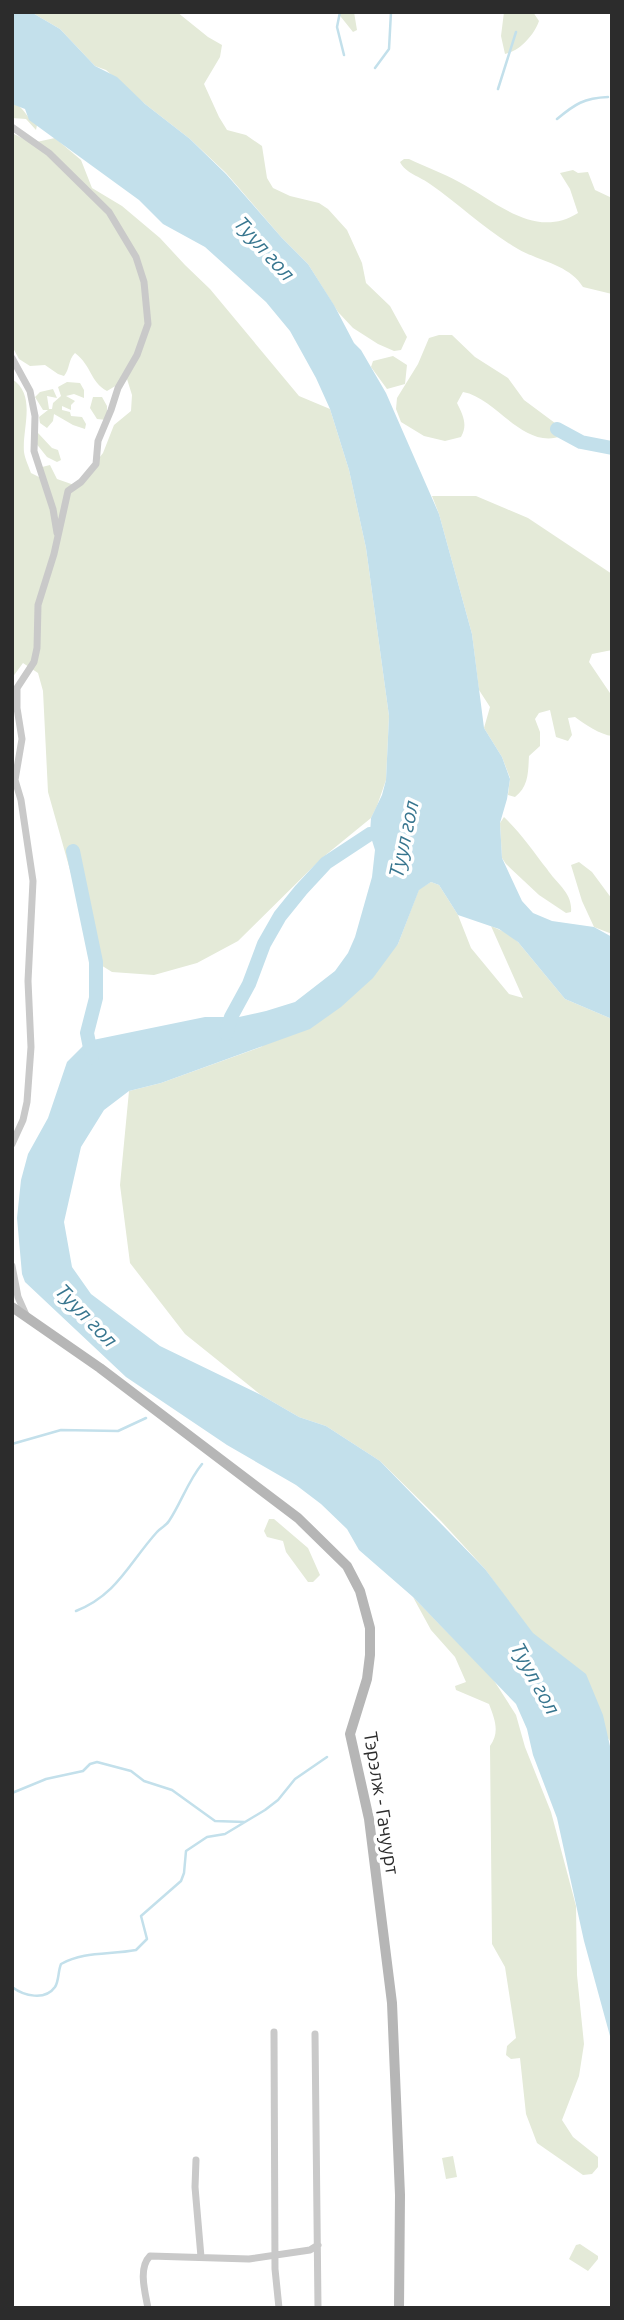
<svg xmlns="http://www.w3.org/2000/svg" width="624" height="2320" viewBox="0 0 624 2320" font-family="Ubuntu,sans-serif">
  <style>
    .green { fill: #e4ead8 }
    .water { fill: #c3e0eb }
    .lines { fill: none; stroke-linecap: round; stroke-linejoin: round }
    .stream { stroke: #c3e0eb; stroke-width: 2.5 }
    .river { stroke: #c3e0eb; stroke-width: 14 }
    .minor { stroke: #c9c9c9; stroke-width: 7 }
    .secondary { stroke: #b6b6b6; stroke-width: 10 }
    .labels { text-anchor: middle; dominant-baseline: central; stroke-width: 7; stroke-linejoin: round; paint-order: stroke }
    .street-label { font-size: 19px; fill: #2c2c2c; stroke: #fff }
    .water-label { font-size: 21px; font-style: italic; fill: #38768f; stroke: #fff }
  </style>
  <rect width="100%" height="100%" fill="#fff"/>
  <path class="green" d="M31,12H177L208,37L222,45L220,57L204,84L219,117L227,130L246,135L262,146L267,178L273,188L290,196L319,203L328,209L347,230L362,263L366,283L390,306L407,337L401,350L394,351L378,344L353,328L338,312L308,264L282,238L226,173L190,139L145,104L106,70L95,66L60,29Z
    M337,12H354L357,30L353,32Z
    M504,12H533L539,21C534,35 520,51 505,54L501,36Z
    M15,103C25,109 27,119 37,125L36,130L26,119L12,118V104Z
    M12,133L32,143L55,138L81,160L92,188L122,206L160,238L185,265L210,289L299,396L330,409L349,470L366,548L389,716L386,780L377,806L371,818L322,858L238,941L197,963L154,975L112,972L96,962L48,792L43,691L38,673L23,663L12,678V379C37,395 22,428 24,452C25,459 29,467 31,473L39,477L42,467L50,465L57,479L77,486L103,453L114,425L131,411L132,395L127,379L107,391C90,382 92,366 75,353C68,360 70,369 64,376L58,374L45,365L30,366L19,359L12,346Z
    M404,159H409C426,167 443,173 459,182C497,202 535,240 578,213L570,189L560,173L573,170L578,173L588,172L595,190L612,198V294L583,287C570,265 539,261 518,249C487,231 460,205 430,184C421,177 405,173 400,162Z
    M439,335H452L475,357L508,378L524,400L563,429L562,436C522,450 497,398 463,392L457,403C463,415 468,425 461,437L445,441L424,436L401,422L396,409L397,398L418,364L429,338Z
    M393,356L407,365L405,384L387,389L371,367L373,361Z
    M67,382L80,383L84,390V398L74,394L66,396L75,401L71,405V410L62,406V410L70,412L71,416L82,417L86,424L85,429L73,425L54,414L53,421L47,428L40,423L39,417L48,410H43L35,397L40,392L53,389L57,398L47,396L49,409H52L53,403L61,396L58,387Z
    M93,397H102L107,406V420L97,419L90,408Z
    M38,433L52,448L58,450L61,460L57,462L47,457L35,442Z
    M432,496H476L528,518L612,574V650L592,654L589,662L612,696V736C601,735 584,724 575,717L568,718L572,735L568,741L556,737L550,710L539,713L535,719L540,732V746L529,756C528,772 529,786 515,797L508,795L510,778L502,757L484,728L490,707L479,690L472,634L439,514Z
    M504,817C521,833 533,851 547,869C556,883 573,893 571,912L566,913L539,895L506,864L502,858L500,823Z
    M579,862L592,872L612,899V934L594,927L582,901L571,865Z
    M431,882L439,885L458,915L471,948L509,994L523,998L491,926L509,934L518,942L565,999L612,1019V1755L610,1741L485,1569L441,1521L380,1461L326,1426L299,1417L261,1395L185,1334L130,1263L120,1185L129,1091L161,1083L261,1047L398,944L419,889Z
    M269,1519H274L308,1548L320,1575L313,1582H308L286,1552L283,1541L267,1537L264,1531Z
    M413,1597L493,1679L516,1715L525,1747L551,1812L576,1906L577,1975L584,2044L579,2076L562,2120L573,2137L598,2157V2167L592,2174L583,2175L537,2143L526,2114L520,2058L511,2059L506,2055L507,2046L516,2038L505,1967L492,1944L490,1746C500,1732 495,1720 489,1704L456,1690L455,1686L466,1682L455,1657L431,1630Z
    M453,2156L457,2177L446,2179L442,2158Z
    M580,2244L598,2256V2259L588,2271L569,2259L576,2245Z"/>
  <path class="water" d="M12,12H31L60,29L95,66L117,77L145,104L190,139L226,174L282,238L308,264L334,305L354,343L361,350L386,393L439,514L472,634L484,728L502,757L510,779L507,799L500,823L502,858L522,901L533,913L552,921L594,927L612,937V1019L565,999L518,942L499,929L458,915L439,885L431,882L419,890L398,944L373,978L341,1007L310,1029L161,1083L129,1091L104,1110L81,1147L64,1222L72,1267L91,1294L160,1346L261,1395L299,1417L326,1426L380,1461L485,1569L533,1633L586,1674L603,1715L612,1755V2055L610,2036L584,1941L557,1818L533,1755L527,1729L516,1704L413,1597L359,1550L347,1529L321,1504L296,1485L227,1445L126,1377L25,1282L22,1274L17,1218L21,1180L28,1154L48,1118L67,1062L88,1041L205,1017H239L266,1011L295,1002L335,971L348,953L355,937L372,877L375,850L370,834L371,818L382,795L386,780L389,716L366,548L349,470L330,409L316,378L290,331L266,302L205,247L163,224L139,200L29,120L25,109L12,104Z"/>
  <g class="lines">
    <path class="stream" d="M340,12L337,27L344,55
      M375,68L389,49L391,12
      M498,89L516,32
      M557,119C575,104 584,98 608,97
      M12,1444L61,1430L118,1431L146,1418
      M76,1611C117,1595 129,1563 157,1532C160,1528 166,1526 169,1521C181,1503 188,1481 202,1464
      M12,1793L46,1779L83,1771L90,1764L97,1762L131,1771L144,1781L172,1790L215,1821L245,1822
      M12,1987C24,1996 45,2001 55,1987C59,1981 58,1971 61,1964C84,1951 110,1955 136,1950L147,1939L141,1916L181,1881L184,1873L186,1851L207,1837L225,1834L265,1810L278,1800L295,1779L327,1757"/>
    <path class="river" d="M557,429L581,442L612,448
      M73,851L96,962V998L87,1033L92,1058
      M226,1034L231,1017L249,984L264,944L280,916L301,890L326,863L370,834L388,833"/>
    <path class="minor" d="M12,127L49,153L109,212L136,257L144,282L148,324L137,355L118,388L111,410L98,441L96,464L81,482L68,491L54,554L38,605L37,648L34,662L17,688V708L22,739L15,780L21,800L33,881L28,981L31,1047L27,1102L23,1120L12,1144
      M12,358L30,391L35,416L34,451L53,509L57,533
      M12,1266L18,1297L26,1315
      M274,2032L275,2269L279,2308
      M315,2034L318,2308
      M196,2160L195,2187L201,2257
      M148,2308C145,2292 138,2268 150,2256L249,2259L310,2250L318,2245"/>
    <path class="secondary" d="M12,1307L100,1368L298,1518L347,1566L360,1591L370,1628V1655L367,1679L350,1734L369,1819L392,2003L400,2195L399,2308"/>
  </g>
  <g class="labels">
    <g class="street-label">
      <text transform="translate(382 1803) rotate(81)">Тэрэлж - Гачуурт</text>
    </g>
    <g class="water-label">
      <text transform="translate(265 248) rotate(48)">Туул гол</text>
      <text transform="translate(403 839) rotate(-78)">Туул гол</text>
      <text transform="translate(87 1315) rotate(46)">Туул гол</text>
      <text transform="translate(536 1678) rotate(61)">Туул гол</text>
    </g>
  </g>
  <rect width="624" height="2320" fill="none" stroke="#2c2c2c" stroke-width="28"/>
</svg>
